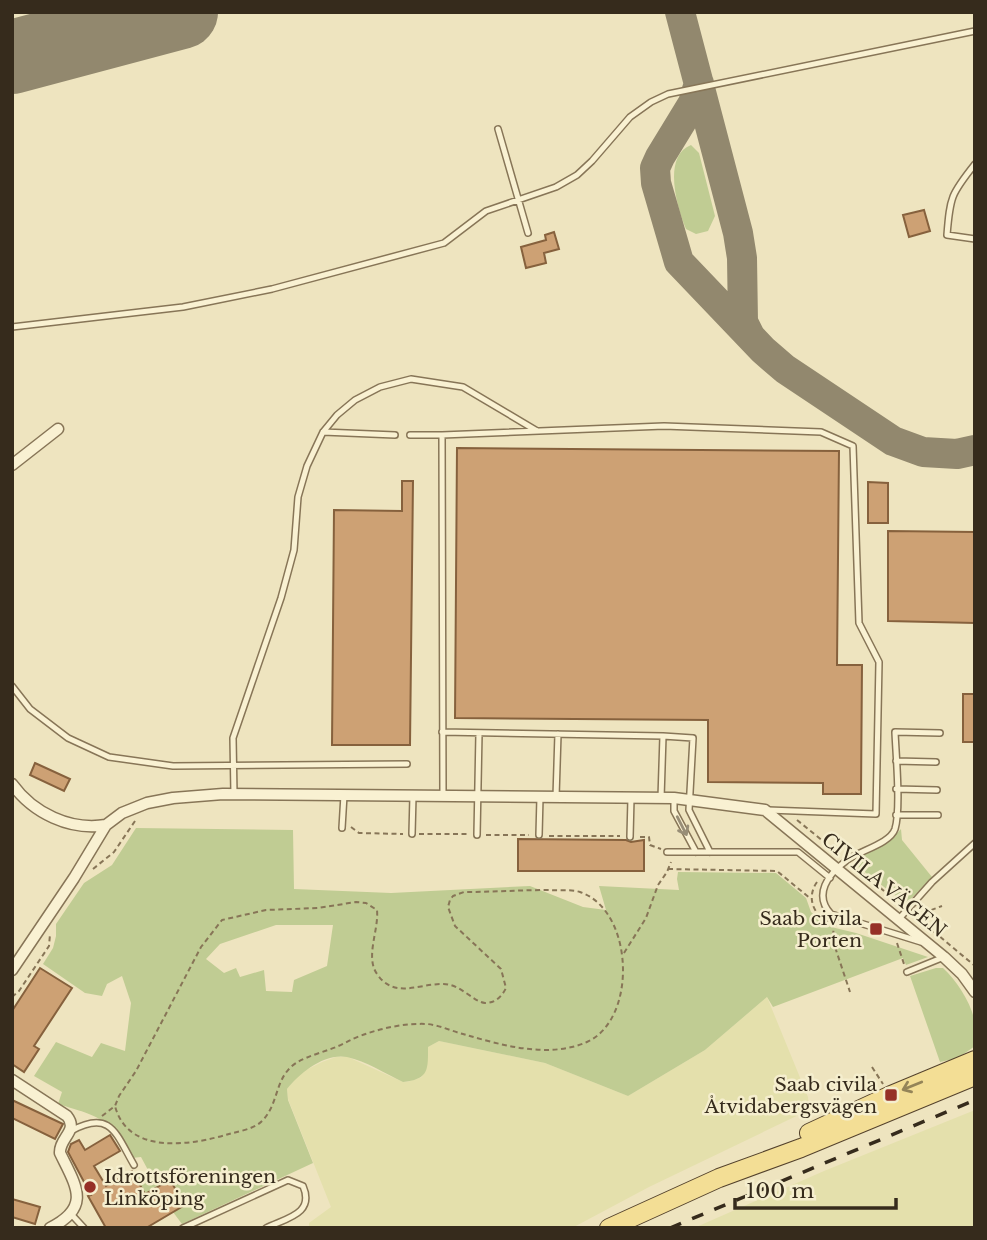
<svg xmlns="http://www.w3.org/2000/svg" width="987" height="1240" viewBox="0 0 987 1240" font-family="'Libre Baskerville',serif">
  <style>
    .farmland { fill: #e4e0ac }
    .green { fill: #c0cc93; fill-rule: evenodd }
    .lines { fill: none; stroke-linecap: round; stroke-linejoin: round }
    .taxiway { stroke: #92886e; stroke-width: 30 }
    .runway { stroke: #92886e; stroke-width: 74 }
    .building { fill: #cda174; stroke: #86613d; stroke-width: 2 }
    .lane-casing { stroke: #877557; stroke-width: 8 }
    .street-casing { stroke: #877557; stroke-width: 13 }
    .primary-casing { stroke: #54422c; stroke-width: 20 }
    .path { stroke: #877557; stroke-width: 2; stroke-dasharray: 5 3.5; stroke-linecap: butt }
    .lane { stroke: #f9f1d2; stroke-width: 5 }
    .street { stroke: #f9f1d2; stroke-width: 10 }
    .primary { stroke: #f3de95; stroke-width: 18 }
    .rail { stroke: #362b1c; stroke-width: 3.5; stroke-dasharray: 12 12; stroke-linecap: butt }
    .oneway { stroke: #988e77 }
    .oneway2 { stroke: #948458 }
    .poi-dot { fill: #963027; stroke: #f5eece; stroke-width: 2.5 }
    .labels { text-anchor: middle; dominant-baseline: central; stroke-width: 5; stroke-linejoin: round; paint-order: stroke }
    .street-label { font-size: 19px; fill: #362b1c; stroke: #f5eece }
    .poi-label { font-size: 19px; fill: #362b1c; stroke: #f5eece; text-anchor: end }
  </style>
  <rect width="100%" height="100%" fill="#eee4bf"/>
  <path class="farmland" d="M767,997L808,1097L809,1110L649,1187L572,1228H309V1223L331,1207L288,1099L287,1089L300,1073L322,1062L336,1057H348L403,1082H407L422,1077L428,1047L439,1041L545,1063L628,1096L705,1050Z
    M975,1110V1228H694L824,1171Z"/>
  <path class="green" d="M691,145L699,153L715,216L708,231L696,234L686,229C677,208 662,156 691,145Z
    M136,828L293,830L294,889L391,893L530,886L583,907L606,910L599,886L679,890L677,879L678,872L776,873L806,898L811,912L827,926L856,933L928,957L906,965L903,958L773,1007L767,997L705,1050L628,1096L545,1063L439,1041L428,1047C428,1070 429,1079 403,1082C386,1074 366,1061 347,1057C324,1053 300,1073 287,1089L288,1100L313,1163L182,1224L173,1212L185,1205L170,1180L122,1208L136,1177L148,1170L141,1157L132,1158C109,1118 101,1117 58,1104L62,1092L34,1076L56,1042L92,1057L101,1043L125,1051L131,1003L122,976L107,984L102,996L85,993L43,964L53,948L56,936V924L84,883L112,865ZM276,925H333L327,966L294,980L292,992L266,991L264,970L240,977L236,968L224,973L206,959L220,944Z
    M901,829L902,840L932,877L906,904L857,866L855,862L856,858L887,843Z
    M936,968H943C957,981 972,1004 975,1023C976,1030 975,1039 975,1046L958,1058L940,1062L910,976Z"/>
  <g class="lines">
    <path class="taxiway" d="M102,12L107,32
      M680,12L738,233L742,258L743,322L750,336
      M699,83L693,103L660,157L655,168L656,183L679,262L763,350L785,369L893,441L923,452L957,454L975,450"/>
    <path class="runway" d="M12,57L181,12"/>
  </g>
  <path class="building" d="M924,210L930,231L909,237L903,215Z
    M554,232L559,249L544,253L546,263L526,268L521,247L546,240L545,235Z
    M457,448L839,451L837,665H862L861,794H823V783L708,782V720L455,718Z
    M402,481H413L410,745H332L334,510L402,511Z
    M868,482L888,483V523H868Z
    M888,531L975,532V623L888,621Z
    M963,694H975V742H963Z
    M35,763L70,779L64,791L30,775Z
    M518,839L626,840L631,842L644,840V871H518Z
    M40,968L72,988L34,1046L39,1049L24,1072L12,1064V1011Z
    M12,1100L63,1124L55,1139L12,1118Z
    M110,1135L120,1151L94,1166L106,1186L132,1171L145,1194L170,1180L185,1205L146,1228H106L88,1196L91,1195L68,1152L71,1144L79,1140L85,1150Z
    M12,1199L40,1207L35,1224L12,1217Z"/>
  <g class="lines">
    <g class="lane-casing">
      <path id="lane" d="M498,129L528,233
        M975,164C951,194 950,197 947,235L975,239
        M12,327L183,307L272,289L444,243L486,211L556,187L577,175L592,161L630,117L651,102L668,94L975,31
        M323,432L395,435
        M410,435H442
        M12,686L30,709L68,738L109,757L173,766L407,764
        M442,732L663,736L661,798
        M663,736L693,738L689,810L710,852
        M896,761L936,762
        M896,789L937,790
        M234,794L233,738L281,598L294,550L298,497L307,466L323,432L337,415L355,400L380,387L411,379L463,387L537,431
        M443,796L442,435L664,426L821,432L853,446L859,623L879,662L876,814L768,810
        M556,797L558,734
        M674,798V811L696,852
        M896,815H938
        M342,828L344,795
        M412,834L413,796
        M477,835L479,733
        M539,835L540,797
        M630,837L631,798
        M667,852H798L830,878
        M898,920L932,882L975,843
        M921,942L831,914C813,895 828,874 846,861C858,851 890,844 895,829C901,809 896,756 895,732L940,733
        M907,972L944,957
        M71,1131C111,1109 116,1134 134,1165
        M71,1214L84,1228
        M183,1228L288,1180L303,1186C315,1214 286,1218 266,1228"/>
    </g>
    <g class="street-casing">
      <path id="street" d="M12,465L58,429
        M12,784C33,813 70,831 106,825
        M12,970L74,878L106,825L122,813L147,803L173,798L223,794L674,798L765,810L944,957L962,974L975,992
        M12,1080L67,1116C79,1131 59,1138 60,1153C76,1186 92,1207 50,1228"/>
    </g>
    <g class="primary-casing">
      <path id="primary" d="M809,1133L891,1095L975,1060
        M609,1228L719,1178L801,1148L975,1076"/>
    </g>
    <path class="path" d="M797,820L839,854
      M351,827L359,833L403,834
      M419,834H470
      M486,835H529
      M549,836H620
      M640,837H649L650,845L661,849
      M854,866L901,905
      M93,869L114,852L135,821
      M668,869L777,871L811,899
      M817,882C805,899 815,918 833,924L834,944L850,992
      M914,915L975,966
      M915,916L942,906
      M897,943L904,964
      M624,953L646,918L658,885L667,872L671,862
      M12,997L19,991L49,946L50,934
      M872,1067L883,1084
      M102,1116L115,1106L119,1096L136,1071L201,947L222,920L266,910L318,908L356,902L366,903L377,910C379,930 365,957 377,974C394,999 418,984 442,984C460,983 473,1002 485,1003C496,1003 502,996 506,988L501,969L455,926L448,907L450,900L453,896L464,892C492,892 520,890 549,890C559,891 570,889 580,892C634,910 638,1019 587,1042C548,1059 501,1045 463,1034C451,1031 439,1025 427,1024C405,1023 381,1028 360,1036C351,1039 344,1044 336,1047C326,1051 315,1054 306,1058C272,1071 282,1101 262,1121C254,1129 240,1131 229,1134C192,1145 128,1156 115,1106"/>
    <use href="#lane" class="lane"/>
    <use href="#street" class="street"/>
    <use href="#primary" class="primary"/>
    <path class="rail" d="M670,1228L975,1100"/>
  </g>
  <defs><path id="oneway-shaft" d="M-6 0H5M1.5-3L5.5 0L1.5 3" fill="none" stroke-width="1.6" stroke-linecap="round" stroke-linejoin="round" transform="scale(1.75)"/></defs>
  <use class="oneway" href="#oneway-shaft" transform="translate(682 826) rotate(63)"/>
  <use class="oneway2" href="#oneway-shaft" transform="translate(912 1086) rotate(158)"/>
  <g class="poi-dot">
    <rect x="869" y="922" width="14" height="14" rx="3.5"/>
    <rect x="884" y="1088" width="14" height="14" rx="3.5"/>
    <circle cx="90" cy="1187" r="7"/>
  </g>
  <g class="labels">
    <g class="street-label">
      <text transform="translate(884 885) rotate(39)">CIVILA VÄGEN</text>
    </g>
    <g class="poi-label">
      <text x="862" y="918">Saab civila<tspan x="862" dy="22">Porten</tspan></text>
      <text x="877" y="1084">Saab civila<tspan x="877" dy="22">Åtvidabergsvägen</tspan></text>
      <text x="104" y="1176" text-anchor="start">Idrottsföreningen<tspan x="104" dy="22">Linköping</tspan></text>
    </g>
  </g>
  <rect width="987" height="1240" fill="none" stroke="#362b1c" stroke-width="28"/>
  <path d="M735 1198v10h161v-10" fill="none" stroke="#362b1c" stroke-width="3.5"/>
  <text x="746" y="1198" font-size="21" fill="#362b1c" stroke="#f5eece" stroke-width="5" paint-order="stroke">100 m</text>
</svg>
